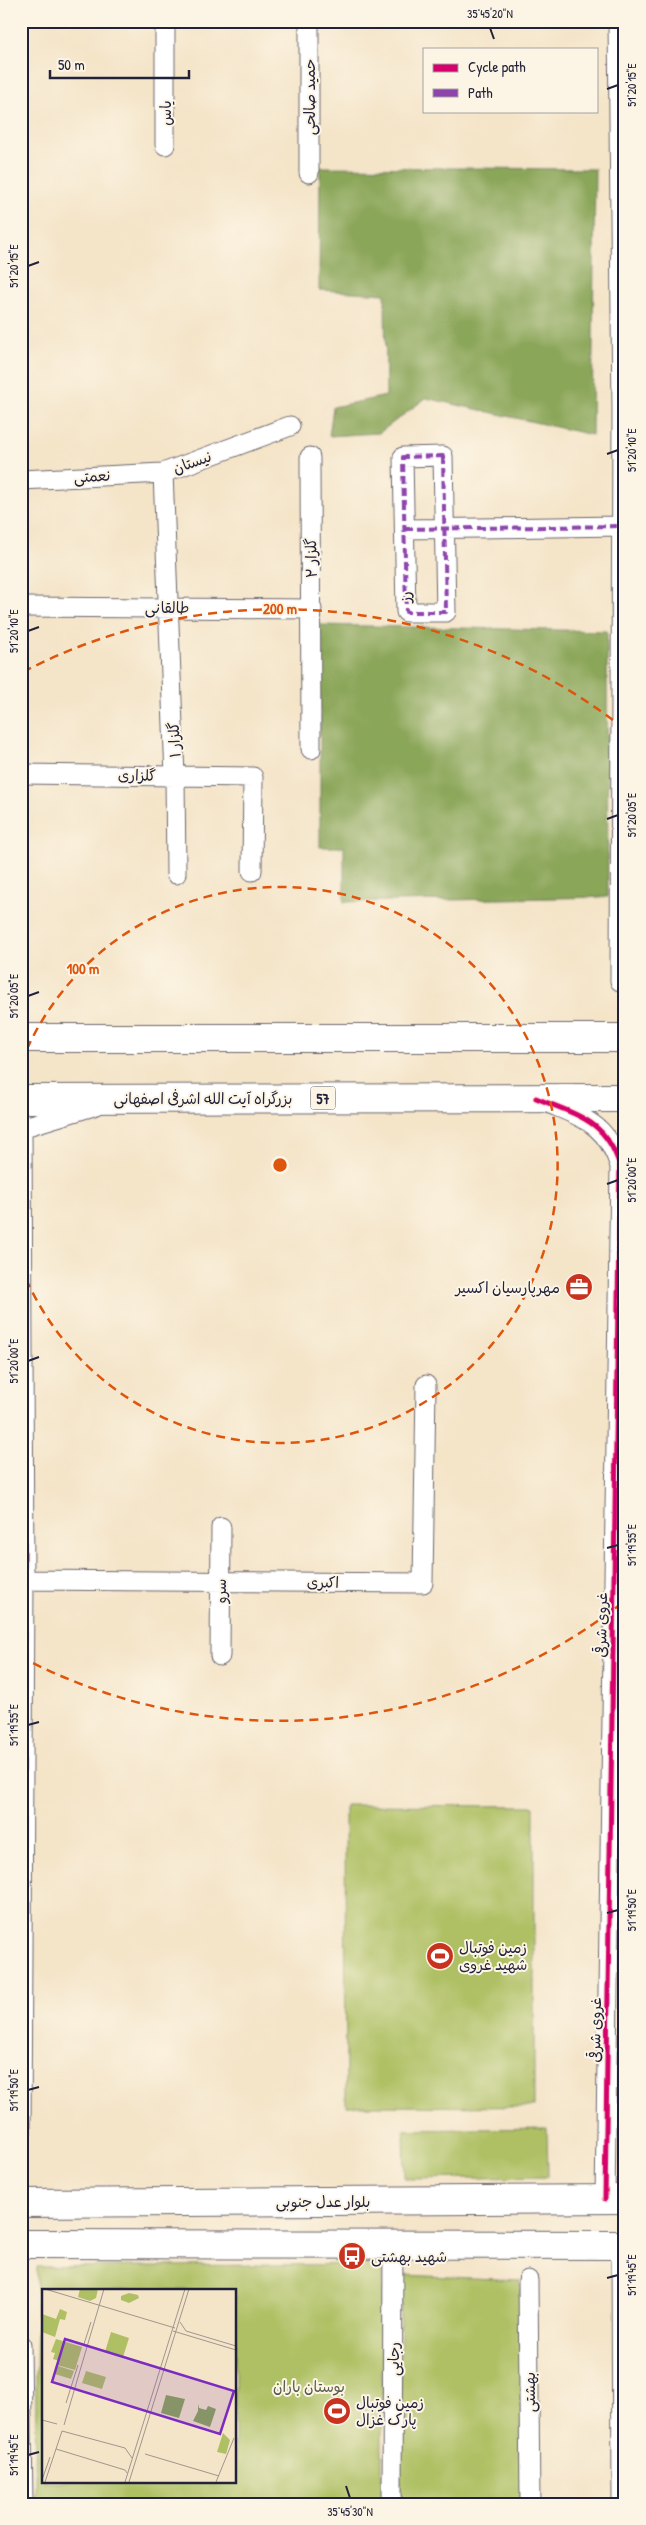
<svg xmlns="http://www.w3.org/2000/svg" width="646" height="2525" viewBox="0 0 646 2525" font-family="'Patrick Hand','Playpen Sans Arabic',sans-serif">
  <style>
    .green { fill: #aec063; stroke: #68714f; fill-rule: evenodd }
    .forest { fill: #8aa659; stroke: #56644a }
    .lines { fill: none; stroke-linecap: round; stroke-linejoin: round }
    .street-casing { stroke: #6c666c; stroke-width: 21 }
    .secondary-casing { stroke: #6c666c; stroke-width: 30 }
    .highway-casing { stroke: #6c666c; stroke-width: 30 }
    .street { stroke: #fff; stroke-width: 19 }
    .secondary { stroke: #fff; stroke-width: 28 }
    .highway { stroke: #fff; stroke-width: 28 }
    .quiet { stroke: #8e44ad; stroke-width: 4; stroke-dasharray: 8 4; stroke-linecap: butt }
    .cycleway-casing { stroke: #fcf5e5; stroke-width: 8 }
    .cycleway { stroke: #d6006c; stroke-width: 5 }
    .ticks { fill: none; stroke: #22223b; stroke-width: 2 }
    .ring { fill: none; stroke: #de560e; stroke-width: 2.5; stroke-dasharray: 9 6 }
    .labels { text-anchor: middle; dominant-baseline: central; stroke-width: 4; stroke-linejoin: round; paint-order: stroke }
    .shield { fill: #fcf5e5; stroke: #63616e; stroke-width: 1 }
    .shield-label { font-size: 14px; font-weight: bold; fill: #22223b }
    .street-label { font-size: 15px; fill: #22223b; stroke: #fcf5e5 }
    .poi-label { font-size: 15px; fill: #22223b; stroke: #fcf5e5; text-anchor: start }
    .park-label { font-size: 15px; fill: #535949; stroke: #fcf5e5 }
    .inset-road { fill: none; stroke: #a09690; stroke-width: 1 }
    .view { fill: #7b2cbf; fill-opacity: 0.15; stroke: #7b2cbf; stroke-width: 2.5 }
    .inset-edge { fill: none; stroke: #22223b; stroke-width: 2.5 }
    .centre { fill: #de560e; stroke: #fcf5e5; stroke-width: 2.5 }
    .ring-label { font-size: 15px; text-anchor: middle; font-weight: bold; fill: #de560e; stroke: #fcf5e5; stroke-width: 4; stroke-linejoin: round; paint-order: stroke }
    .neatline { fill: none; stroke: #22223b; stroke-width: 2 }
    .ticks-label { font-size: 12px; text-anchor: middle; fill: #22223b }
  </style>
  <rect width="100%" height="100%" fill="#fcf5e5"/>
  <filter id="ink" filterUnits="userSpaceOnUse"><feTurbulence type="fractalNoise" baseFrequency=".02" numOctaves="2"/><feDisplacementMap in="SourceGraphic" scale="10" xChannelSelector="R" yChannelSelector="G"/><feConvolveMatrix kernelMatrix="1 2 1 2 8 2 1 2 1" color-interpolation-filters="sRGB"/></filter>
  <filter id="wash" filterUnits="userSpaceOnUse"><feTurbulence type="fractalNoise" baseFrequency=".0096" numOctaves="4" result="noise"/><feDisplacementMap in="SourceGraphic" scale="20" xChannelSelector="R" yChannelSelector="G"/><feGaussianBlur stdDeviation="1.12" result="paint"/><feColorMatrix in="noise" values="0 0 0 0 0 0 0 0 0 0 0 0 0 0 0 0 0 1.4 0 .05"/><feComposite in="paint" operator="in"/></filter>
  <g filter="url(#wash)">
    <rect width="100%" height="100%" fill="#f4e4c8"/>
    <path class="green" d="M345,1805L534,1806V2107L346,2106Z
      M547,2128L548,2177L405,2179L404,2130Z
      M382,2264V2504H35L37,2267ZM44,2290H235V2481H44Z
      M401,2275L520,2280L523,2504H400Z"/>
    <path class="forest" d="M320,167L595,169L592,435L426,398L379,433L329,436L333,407L386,396L385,294L319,290Z
      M320,625L607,631L608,897L344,902V847H320Z"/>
  </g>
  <g filter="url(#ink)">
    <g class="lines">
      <g class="street-casing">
        <path id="street" d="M618,21L622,412L620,981
          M165,145V21
          M309,173V21
          M443,456L446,612H406L403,457Z
          M310,457L311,749
          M21,480L163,473
          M405,529L622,526
          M21,607L312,609
          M21,774L253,777L252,871
          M176,874L175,776L163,473L290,426
          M546,1102C585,1119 606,1123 620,1166L605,2199
          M21,1128L97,1105
          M24,1580L423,1583L426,1385
          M220,1656L221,1527
          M21,2133L24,1580L22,1128
          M621,2245L622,2504
          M528,2280L530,2504
          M21,2345L23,2504
          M392,2504L393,2244"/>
      </g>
      <g class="secondary-casing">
        <path id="secondary" d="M21,2203L625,2199
          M21,2244L625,2245"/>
      </g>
      <g class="highway-casing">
        <path id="highway" d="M21,1038H625
          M21,1099L625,1098"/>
      </g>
      <use href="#street" class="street"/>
      <use href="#secondary" class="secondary"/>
      <use href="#highway" class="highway"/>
      <path class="quiet" d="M443,456L446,612H406L403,457Z
        M405,529L622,526"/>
      <g class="cycleway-casing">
        <path id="cycleway" d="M536,1098C578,1116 605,1119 620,1166L605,2199
          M21,2133L24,1580L22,1128"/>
      </g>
      <use href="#cycleway" class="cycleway"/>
    </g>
  </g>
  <path class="ticks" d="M490,28L494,39M607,89L618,85M28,266L39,262M607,454L618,450M28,631L39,627M607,819L618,815M28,996L39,992M607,1184L618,1180M28,1361L39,1357M607,1548L618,1545M28,1725L39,1722M607,1913L618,1910M28,2090L39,2087M607,2278L618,2275M28,2455L39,2452M346,2486L350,2498"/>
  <g class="ring">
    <path d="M21 1063A278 278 0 1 1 21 1267"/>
    <path d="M622 1603A556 556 0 0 1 23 1658M23 672A556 556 0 0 1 622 727"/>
  </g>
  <defs>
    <g id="office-disc" transform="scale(1.4375)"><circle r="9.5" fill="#c8321e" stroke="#fcf5e5"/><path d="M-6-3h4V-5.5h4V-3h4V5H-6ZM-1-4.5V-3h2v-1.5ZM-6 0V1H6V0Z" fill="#fff"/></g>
    <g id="stadium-disc" transform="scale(1.4375)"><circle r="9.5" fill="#c8321e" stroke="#fcf5e5"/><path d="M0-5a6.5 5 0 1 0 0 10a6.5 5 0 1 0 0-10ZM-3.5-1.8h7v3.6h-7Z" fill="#fff"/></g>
    <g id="bus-disc" transform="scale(1.4375)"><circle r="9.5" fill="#c8321e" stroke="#fcf5e5"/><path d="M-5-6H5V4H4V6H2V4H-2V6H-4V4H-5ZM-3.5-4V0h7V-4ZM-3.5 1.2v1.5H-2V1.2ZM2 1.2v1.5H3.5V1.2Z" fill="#fff"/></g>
  </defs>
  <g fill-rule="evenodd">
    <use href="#office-disc" x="579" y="1287"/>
    <use href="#stadium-disc" x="440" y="1956"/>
    <use href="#bus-disc" x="352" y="2256"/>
    <use href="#stadium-disc" x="337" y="2411"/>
  </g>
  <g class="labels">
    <rect class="shield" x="310.5" y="1086.5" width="25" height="23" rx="4"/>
    <g class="shield-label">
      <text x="323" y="1098">57</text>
    </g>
    <g class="street-label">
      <text transform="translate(309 97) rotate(-90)">حمید صالحی</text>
      <text transform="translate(165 113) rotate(-90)">یاس</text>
      <text transform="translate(192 462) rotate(-20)">نیستان</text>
      <text transform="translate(92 476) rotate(-3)">نعمتی</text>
      <text transform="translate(311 558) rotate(-91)">گلزار ۲</text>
      <text transform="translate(405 597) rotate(-91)">رز</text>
      <text x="167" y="607">طالقانی</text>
      <text transform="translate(174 740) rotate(-93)">گلزار ۱</text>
      <text transform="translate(137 775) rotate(1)">گلزاری</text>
      <text x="203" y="1098">بزرگراه آیت الله اشرفی اصفهانی</text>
      <text transform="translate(323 1582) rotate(1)">اکبری</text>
      <text transform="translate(220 1591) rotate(-90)">سرو</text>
      <text transform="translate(601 1625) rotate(-89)">غروی شرقی</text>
      <text transform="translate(595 2030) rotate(-89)">غروی شرقی</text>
      <text x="323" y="2201">بلوار عدل جنوبی</text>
      <text transform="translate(393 2359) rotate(-90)">رجایی</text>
      <text transform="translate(529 2392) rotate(-90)">بهشتی</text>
    </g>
    <g class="poi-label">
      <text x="560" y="1287" text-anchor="end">مهرپارسیان اکسیر</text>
      <text x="459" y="1947">زمین فوتبال<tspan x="459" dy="17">شهید غروی</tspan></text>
      <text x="371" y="2256">شهید بهشتی</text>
      <text x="356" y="2402">زمین فوتبال<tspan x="356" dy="17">پارک غزال</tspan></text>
    </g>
    <g class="park-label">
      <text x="309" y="2386">بوستان باران</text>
    </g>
  </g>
  <g transform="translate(42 2289)">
    <rect width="194" height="194" fill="#f4e4c8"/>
    <path d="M38,0H56L54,9L48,12L36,8ZM87,4L96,6L97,9L87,14L79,11V7ZM18,20L25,23L23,31L18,30L13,48L0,43V25L14,30ZM69,43L87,49L81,68L63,63ZM14,50L40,58L33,81L15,76L17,72L11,70L13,64L9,63ZM16,77L32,82L29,90L13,85ZM44,82L64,88L60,100L40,94ZM181,144L188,151L184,165L175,163Z" fill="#aec063"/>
    <path d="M124,106L143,110L137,129L119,124ZM156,115L157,119L164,121L166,117L174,120L168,138L151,132L156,122Z" fill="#8aa659"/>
    <path class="inset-road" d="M3,0L133,39M138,33L144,42L194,57M131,42L194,61M42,55L49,33M24,114L36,76M0,131L15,135M22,136L62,0M20,142L83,159L90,169M14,160L83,181L85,184M103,165L177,187M0,191L8,168M3,193L20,142M83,193L143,0M87,193L147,0M174,193L192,149"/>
    <path class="view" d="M23,50L192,102L178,145L10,93Z"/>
    <rect width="194" height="194" class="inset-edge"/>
  </g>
  <circle cx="280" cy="1165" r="8" class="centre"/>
  <g class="ring-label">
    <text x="280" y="614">200 m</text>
    <text x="83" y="974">100 m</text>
  </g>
  <rect width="646" height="2525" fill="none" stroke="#fcf5e5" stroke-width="55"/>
  <rect x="423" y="48" width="175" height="65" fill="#fcf5e5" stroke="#a5a1a1"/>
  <rect x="433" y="64" width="25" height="8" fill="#d6006c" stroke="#a5a1a1"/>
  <text x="468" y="72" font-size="15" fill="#22223b">Cycle path</text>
  <rect x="433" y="89" width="25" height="8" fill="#8e44ad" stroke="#a5a1a1"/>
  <text x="468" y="98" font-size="15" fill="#22223b">Path</text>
  <path d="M50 70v8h139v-8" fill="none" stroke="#22223b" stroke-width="2.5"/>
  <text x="58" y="70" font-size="15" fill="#22223b" stroke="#fcf5e5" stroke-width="4" paint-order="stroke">50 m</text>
  <rect x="28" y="28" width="590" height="2470" class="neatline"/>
  <g class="ticks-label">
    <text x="490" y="18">35°45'20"N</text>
    <text transform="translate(632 85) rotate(-90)" y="4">51°20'15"E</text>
    <text transform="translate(14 266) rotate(-90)" y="4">51°20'15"E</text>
    <text transform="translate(632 450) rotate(-90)" y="4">51°20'10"E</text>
    <text transform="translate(14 631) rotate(-90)" y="4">51°20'10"E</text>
    <text transform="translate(632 815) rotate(-90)" y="4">51°20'05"E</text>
    <text transform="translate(14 996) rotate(-90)" y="4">51°20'05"E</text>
    <text transform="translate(632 1180) rotate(-90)" y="4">51°20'00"E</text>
    <text transform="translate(14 1361) rotate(-90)" y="4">51°20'00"E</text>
    <text transform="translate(632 1545) rotate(-90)" y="4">51°19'55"E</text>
    <text transform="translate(14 1725) rotate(-90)" y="4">51°19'55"E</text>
    <text transform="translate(632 1910) rotate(-90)" y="4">51°19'50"E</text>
    <text transform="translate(14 2090) rotate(-90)" y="4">51°19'50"E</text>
    <text transform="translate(632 2275) rotate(-90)" y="4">51°19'45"E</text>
    <text transform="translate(14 2455) rotate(-90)" y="4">51°19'45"E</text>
    <text x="350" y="2516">35°45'30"N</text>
  </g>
</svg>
